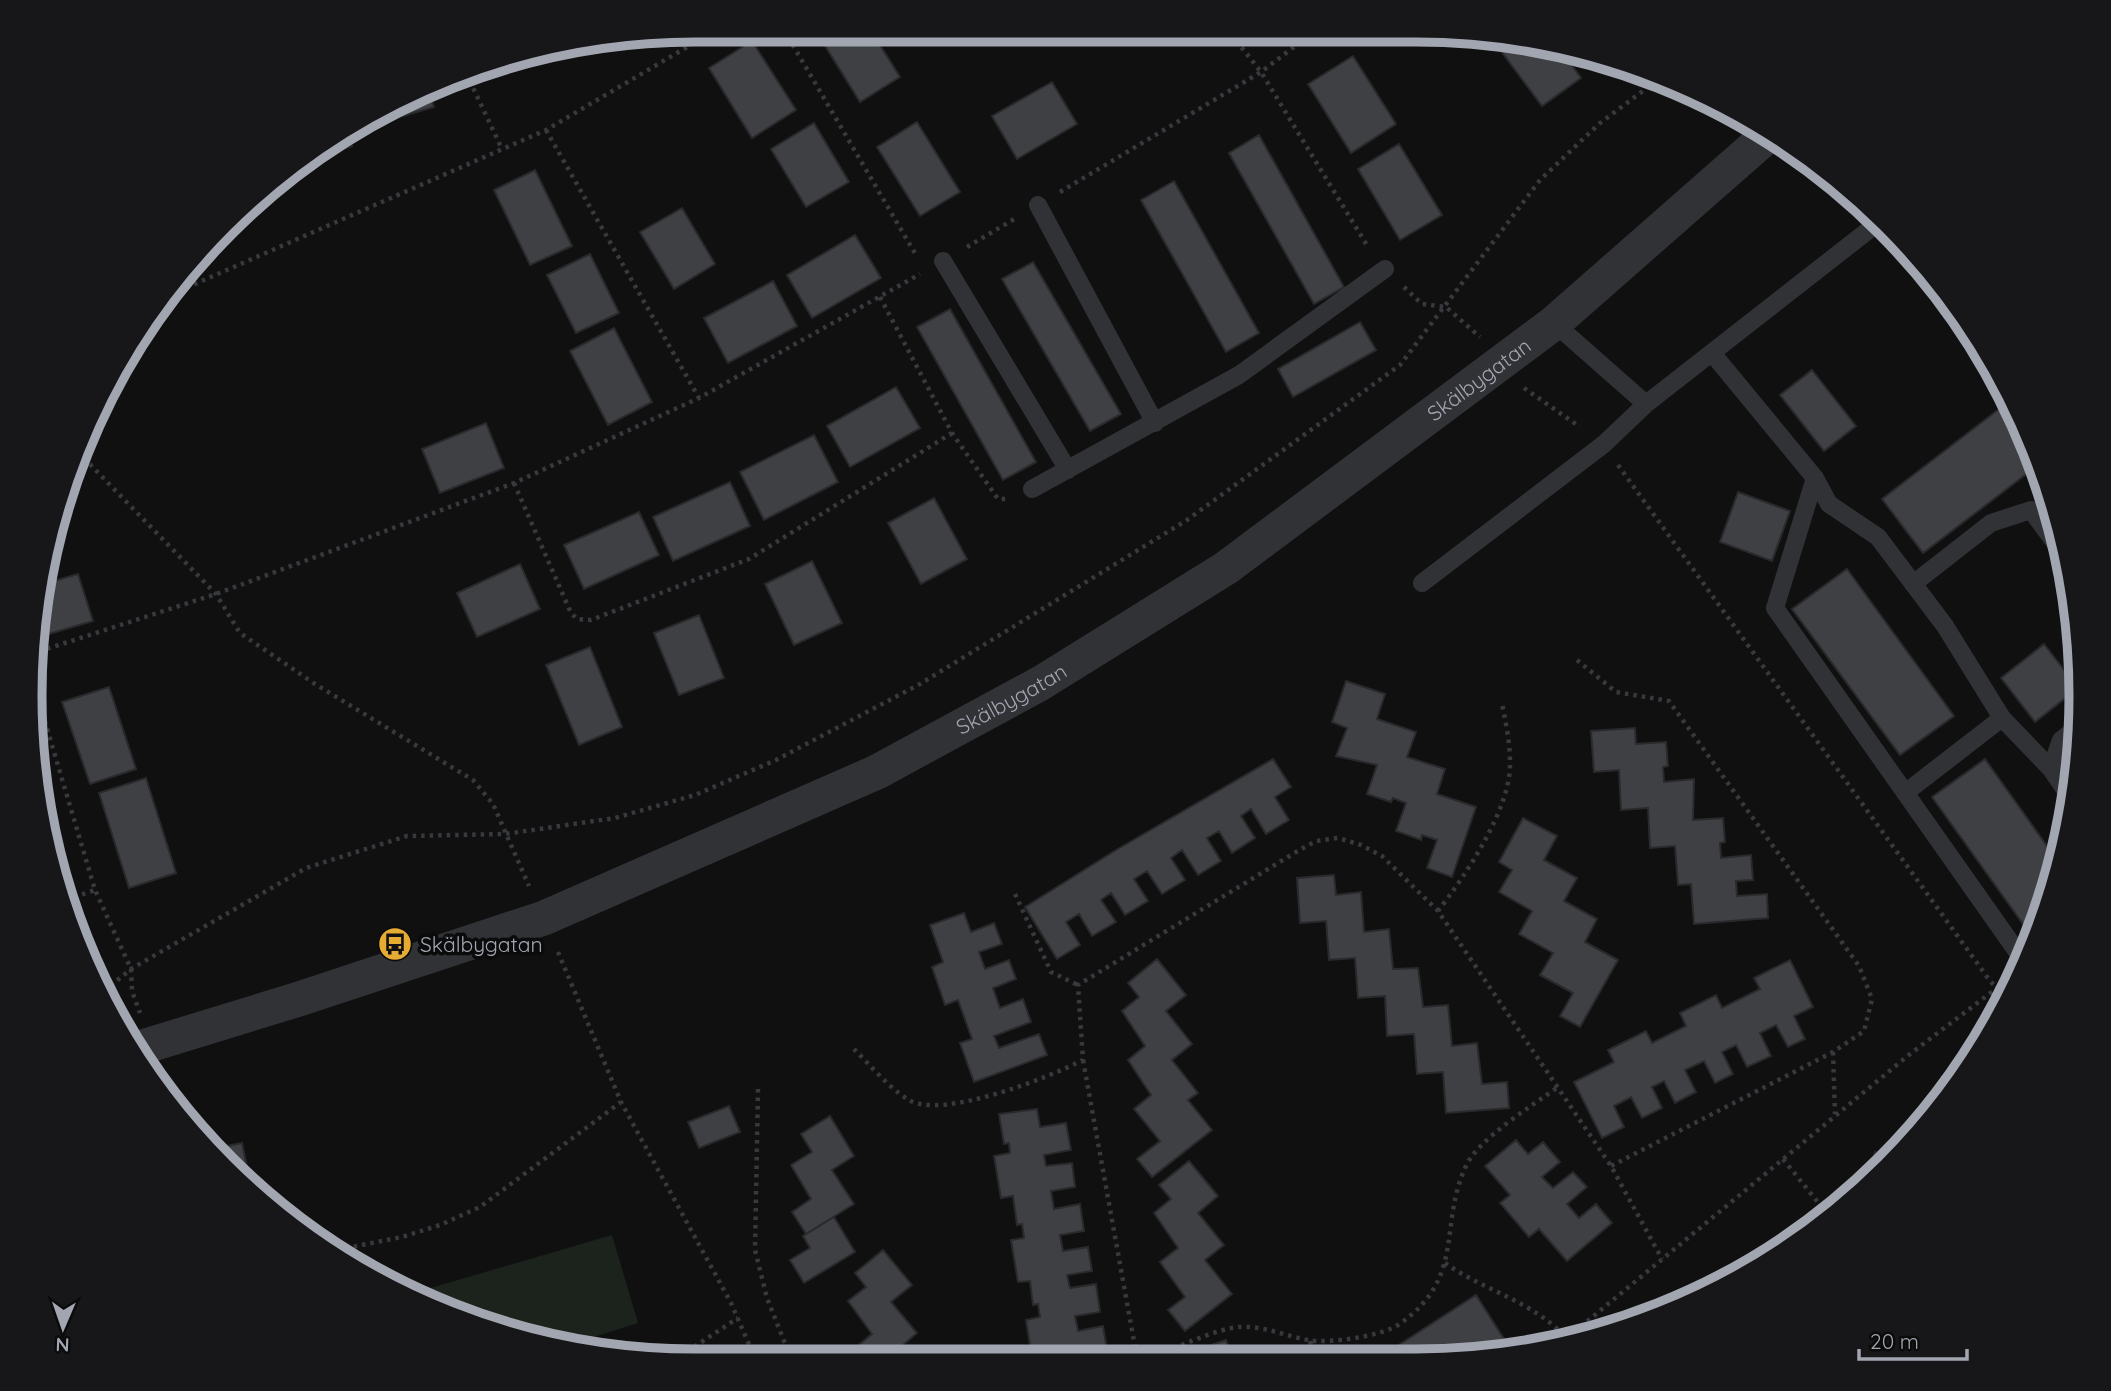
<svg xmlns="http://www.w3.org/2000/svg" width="2111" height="1391" viewBox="0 0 2111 1391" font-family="Quicksand,sans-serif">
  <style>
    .green { fill: #1c231d }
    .building { fill: #3f4044; stroke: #2a2a2d; stroke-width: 2 }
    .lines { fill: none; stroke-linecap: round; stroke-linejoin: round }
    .path { stroke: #37393d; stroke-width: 4.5; stroke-dasharray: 3.5 5; stroke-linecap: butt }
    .lane { stroke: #313236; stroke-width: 18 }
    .street { stroke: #313236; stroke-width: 35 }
    .labels { text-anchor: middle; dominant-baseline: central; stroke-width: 7; stroke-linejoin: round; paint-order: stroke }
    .street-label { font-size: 21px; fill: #a2a6b1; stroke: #0b0b0c }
    .poi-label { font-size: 21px; fill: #a2a6b1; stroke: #0b0b0c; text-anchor: start }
    .rim { fill: none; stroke: #a2a6b1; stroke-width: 9 }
  </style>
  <rect width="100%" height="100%" fill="#101011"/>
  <path class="green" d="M612,1235L638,1323L572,1344L410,1294Z"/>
  <path class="building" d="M846,31H871L900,77L860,102L824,44Z
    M1504,36L1564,54L1581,78L1542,106L1495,43Z
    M752,41L796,110L752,138L709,68Z
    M1353,56L1396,124L1351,153L1308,84Z
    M1052,82L1077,124L1017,159L992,116Z
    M429,91L434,107L368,126L367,122Z
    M917,122L960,192L920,216L877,147Z
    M814,123L849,182L806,207L771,149Z
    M347,131L352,146L307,160L325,142Z
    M1259,135L1344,287L1314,304L1229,153Z
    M1399,144L1442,215L1400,240L1358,169Z
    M535,170L572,246L530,265L494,190Z
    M1174,181L1259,333L1226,352L1141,200Z
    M682,208L715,264L674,289L640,232Z
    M855,235L881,278L812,318L787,275Z
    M590,254L619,313L576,333L547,275Z
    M1033,262L1121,414L1090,431L1002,279Z
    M773,281L797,326L728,363L704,318Z
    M950,309L1036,462L1003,480L917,327Z
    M1360,322L1376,350L1293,397L1278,369Z
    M614,328L652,402L608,425L570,351Z
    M1812,370L1856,426L1824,451L1780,395Z
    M896,387L920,428L850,467L827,426Z
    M2012,399L2037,466L1923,553L1882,499Z
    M486,423L504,468L440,493L422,449Z
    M814,435L838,482L764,520L740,472Z
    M730,482L750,526L673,561L653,517Z
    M1738,492L1790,511L1772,561L1720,542Z
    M934,498L967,559L921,584L888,523Z
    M639,512L659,555L584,589L564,545Z
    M812,561L842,623L794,645L765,584Z
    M520,564L540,609L477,637L457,593Z
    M1847,569L1954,716L1900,755L1792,609Z
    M78,574L93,621L35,638L47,583Z
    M699,615L724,678L679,695L654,633Z
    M2044,644L2078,688L2035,722L2001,678Z
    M590,647L622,727L579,745L546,665Z
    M1346,681L1385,694L1377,719L1416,732L1407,757L1445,769L1437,794L1476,807L1452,877L1427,868L1437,840L1422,835L1421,840L1396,831L1406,803L1393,798L1391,802L1367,794L1377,765L1336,756L1347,728L1332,722Z
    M109,687L136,769L90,784L62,702Z
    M1635,728L1636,744L1666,742L1668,766L1663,767L1664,782L1694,779L1693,820L1723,818L1725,842L1720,843L1721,858L1751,855L1753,880L1736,881L1737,896L1767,894L1768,918L1694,924L1691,884L1678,885L1675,846L1650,848L1648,808L1621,810L1619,770L1594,772L1591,731Z
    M1273,759L1291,787L1275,797L1289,820L1266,834L1251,809L1241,816L1255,838L1232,853L1219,831L1207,838L1221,861L1198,875L1182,850L1171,858L1185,880L1162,894L1147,871L1134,879L1148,901L1125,915L1111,893L1101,900L1116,922L1092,936L1079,914L1066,922L1080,945L1057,959L1025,907L1116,850Z
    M1985,759L2057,860L2046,910L2033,938L1932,797Z
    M146,778L176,873L129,888L99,793Z
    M50,814L71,880L59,884L52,867L47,815Z
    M1523,818L1557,836L1544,860L1577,878L1564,901L1597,919L1585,942L1618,960L1580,1027L1560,1016L1573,993L1540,975L1553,953L1519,934L1532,911L1499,892L1512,870L1499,862Z
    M1334,875L1336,895L1361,892L1364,932L1389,929L1393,969L1418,968L1423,1007L1448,1005L1452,1046L1477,1043L1482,1084L1507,1082L1509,1108L1446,1113L1443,1072L1417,1074L1414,1034L1387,1036L1385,996L1358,998L1355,958L1329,960L1326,921L1300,923L1297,878Z
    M964,913L971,932L994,923L1002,944L979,952L985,969L1009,960L1016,979L993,988L1000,1008L1023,999L1031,1022L994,1036L999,1048L1039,1034L1047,1055L974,1082L960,1043L972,1039L958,1000L945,1005L932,967L943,962L930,925Z
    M1157,959L1186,995L1166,1011L1192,1044L1172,1060L1198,1093L1188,1100L1212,1130L1152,1177L1137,1159L1160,1141L1134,1109L1151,1095L1128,1060L1145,1046L1122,1011L1139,997L1128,983Z
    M1790,960L1813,1007L1794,1016L1805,1039L1788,1047L1776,1025L1760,1033L1771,1056L1747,1067L1736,1045L1722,1052L1733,1074L1715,1083L1704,1061L1685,1070L1696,1092L1675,1103L1664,1081L1652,1087L1662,1108L1642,1118L1631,1097L1614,1106L1624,1127L1602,1138L1574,1082L1614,1062L1608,1050L1646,1031L1652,1043L1686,1026L1680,1013L1716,995L1722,1008L1760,989L1754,978Z
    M729,1106L740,1132L699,1148L688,1122Z
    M1037,1109L1040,1127L1066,1123L1071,1150L1044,1155L1046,1166L1072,1163L1075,1187L1051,1191L1054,1209L1080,1204L1084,1231L1060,1235L1063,1251L1088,1247L1092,1271L1067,1275L1070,1288L1096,1284L1100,1312L1075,1316L1078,1331L1103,1326L1107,1350L1060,1358H1032L1026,1320L1040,1317L1038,1304L1033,1305L1030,1281L1018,1282L1011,1240L1024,1238L1022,1224L1017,1225L1013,1196L1001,1198L994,1156L1010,1153L1009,1143L1004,1144L999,1114Z
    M830,1116L854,1156L832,1170L854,1204L806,1234L792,1212L811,1199L791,1165L812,1152L801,1134Z
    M1516,1140L1528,1154L1543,1142L1560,1162L1542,1177L1553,1188L1573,1172L1587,1187L1567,1204L1579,1218L1596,1204L1612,1223L1567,1261L1539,1229L1529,1237L1500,1203L1510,1195L1485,1166Z
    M242,1143L248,1172L238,1174L217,1148Z
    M1875,1152L1892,1157L1866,1182Z
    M1189,1161L1218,1196L1198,1213L1224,1245L1205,1260L1232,1294L1185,1331L1168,1310L1185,1297L1160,1262L1178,1248L1154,1213L1171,1199L1159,1185Z
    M834,1217L855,1252L804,1283L790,1260L810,1248L803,1236Z
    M883,1250L912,1285L891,1302L917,1333L897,1350L903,1357H862L855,1348L872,1334L848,1301L866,1287L855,1273Z
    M1770,1255L1745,1271L1744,1257Z
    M1476,1295L1508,1345L1493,1354L1459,1360L1347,1359L1368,1346L1377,1359Z
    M1226,1340L1232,1359L1192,1358L1190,1352Z"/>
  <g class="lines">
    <path class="path" d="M784,30L916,255
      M1231,34L1261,72L1368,247
      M466,73L502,149
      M546,130L699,398
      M1060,192L1261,72L1311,34
      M967,247L1016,218
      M1404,287L1422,304L1446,307L1480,337
      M880,297L952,433L998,499H1008
      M163,298L546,130L716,30
      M1524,388L1580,427
      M78,452L216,594L240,633L315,684L473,780L493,804L529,886
      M1618,465L1990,981L2006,998
      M514,483L571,613L577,619L591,620L749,559L952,433
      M31,654L216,594L514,483L699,398L920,274
      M1577,660L1616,692L1669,701L1859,966L1872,999L1864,1031L1833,1052L1611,1166
      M35,688L95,890L131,969L132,991L140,1013
      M1015,894L1051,972L1078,985
      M66,900L95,890
      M1438,911C1465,876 1511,809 1510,763C1510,743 1506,723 1502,704
      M558,952L621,1102L731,1303L754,1356
      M104,991L131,969L306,868L407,836L505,834L615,818L695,795L776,760L920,684L1187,520L1400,365L1540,180L1600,123L1655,82
      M854,1049C870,1065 889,1088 909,1100C942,1120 1050,1077 1083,1060L1078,985L1296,852L1316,841L1338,838L1361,845L1382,856L1438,911L1611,1166L1662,1259
      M1833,1052L1835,1114
      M1083,1060L1137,1358
      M758,1089L755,1250L767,1298L790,1356
      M1783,1159L1829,1216
      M337,1250L402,1237L440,1225L480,1207L621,1102
      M1445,1263C1484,1291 1539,1303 1569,1342
      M1310,1341L1315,1359
      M1561,1343L1910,1054L1997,988
      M680,1356L738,1318
      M1150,1358C1172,1350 1219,1327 1241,1327C1265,1326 1285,1336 1308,1340C1329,1344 1384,1336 1401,1323C1466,1276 1438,1226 1466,1166C1479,1138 1532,1106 1558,1087"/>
    <path class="lane" d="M1038,205L1155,423
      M943,261L1068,470
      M1554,323L1646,404L1870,229
      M1712,353L1815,478L1829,504L1878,537L1945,626L2002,718L2051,769L2072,800
      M1815,478L1775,608L2023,960
      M1032,489L1239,375L1385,269
      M1422,583L1604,444L1646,404
      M1913,584L1991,523L2031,510L2064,555
      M2051,769L2061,740L2077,728
      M1905,793L2002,718"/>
    <path class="street" id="s1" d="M136,1049L299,999L544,918L877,772L1041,683L1226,568L1554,323L1767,136"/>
  </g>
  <defs>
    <g id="bus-disc" transform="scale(1.75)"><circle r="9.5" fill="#e6ab33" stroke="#0b0b0c"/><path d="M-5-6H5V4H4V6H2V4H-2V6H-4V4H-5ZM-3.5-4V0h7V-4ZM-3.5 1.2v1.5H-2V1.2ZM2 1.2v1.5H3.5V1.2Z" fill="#111"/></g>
  </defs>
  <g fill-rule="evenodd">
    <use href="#bus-disc" x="395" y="944"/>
  </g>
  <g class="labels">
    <g class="street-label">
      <text stroke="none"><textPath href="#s1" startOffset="1512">Skälbygatan</textPath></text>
      <text stroke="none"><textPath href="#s1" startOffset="945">Skälbygatan</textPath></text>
    </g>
    <g class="poi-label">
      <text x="420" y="944">Skälbygatan</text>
    </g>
  </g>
  <path d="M0 0H2111V1391H0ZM695 42H1416A653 653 0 0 1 2069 695V696A653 653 0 0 1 1416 1349H695A653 653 0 0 1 42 696V695A653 653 0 0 1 695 42Z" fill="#171719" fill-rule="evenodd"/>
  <path class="rim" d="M695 42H1416A653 653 0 0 1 2069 695V696A653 653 0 0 1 1416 1349H695A653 653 0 0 1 42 696V695A653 653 0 0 1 695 42Z"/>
  <g transform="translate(63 1328) rotate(182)" stroke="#0b0b0c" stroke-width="5" paint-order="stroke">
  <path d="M0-5L12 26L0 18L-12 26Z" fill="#a2a6b1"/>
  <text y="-10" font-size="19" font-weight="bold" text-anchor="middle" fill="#a2a6b1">N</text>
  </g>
  <path d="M1859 1349v10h108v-10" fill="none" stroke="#a2a6b1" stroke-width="3.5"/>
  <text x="1870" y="1349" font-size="21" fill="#a2a6b1" stroke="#0b0b0c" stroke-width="5" paint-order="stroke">20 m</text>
</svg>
